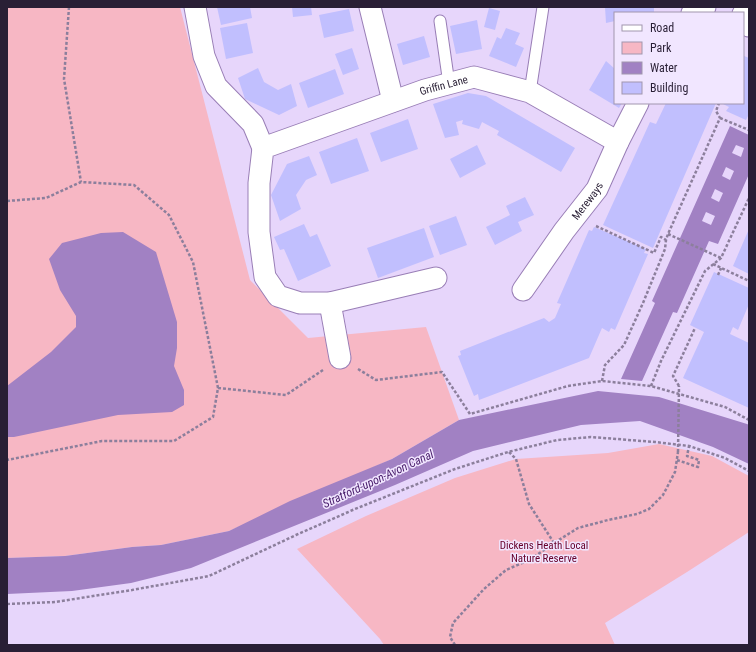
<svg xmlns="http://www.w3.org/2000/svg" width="756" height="652" viewBox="0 0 756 652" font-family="'Roboto Condensed',sans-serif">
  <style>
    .green { fill: #f7b7c4 }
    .water { fill: #a181c3; fill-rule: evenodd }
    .building { fill: #c1bffe }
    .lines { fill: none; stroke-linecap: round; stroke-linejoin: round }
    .lane-casing { stroke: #997eb6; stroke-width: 13 }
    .street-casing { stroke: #997eb6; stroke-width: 23 }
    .path { stroke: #8c7f9c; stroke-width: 2.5; stroke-dasharray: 3 2; stroke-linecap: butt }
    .lane { stroke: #fff; stroke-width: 11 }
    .street { stroke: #fff; stroke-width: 21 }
    .path-bridge { stroke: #8c7f9c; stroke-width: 2.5; stroke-dasharray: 3 2; stroke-linecap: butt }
    .labels { text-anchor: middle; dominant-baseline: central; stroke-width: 3; stroke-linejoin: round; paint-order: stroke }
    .street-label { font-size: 11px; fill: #291f35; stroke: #f1e6ff }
    .park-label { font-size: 11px; fill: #66012b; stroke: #f1e6ff }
    .water-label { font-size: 12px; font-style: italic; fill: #461a69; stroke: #f1e6ff }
  </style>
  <rect width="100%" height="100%" fill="#e7d6fb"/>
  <path class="green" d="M7,7H180L250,280L308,338L426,327L459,420L392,459L229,531L161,545L132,547L65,556L7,558Z
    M659,444L712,456L749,476V532L687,572L605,623L615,645H384L380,639L297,549L366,516L455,478L516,459L608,453Z"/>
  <path class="water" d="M730,126L749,135V174L718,244L709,241L677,313L673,312L642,381L621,379L655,303L652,301ZM736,145L744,148L741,157L732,153ZM726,167L734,171L730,180L722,176ZM715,189L723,193L719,202L711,198ZM706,212L715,216L711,225L702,221Z
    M123,232L156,252L177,322V348L174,366L184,390V405L172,412L118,415L14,437H7V386L51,352L76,327V316L60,290L49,259L62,243L101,233Z
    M598,391L659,397L747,424L749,425V464L713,447L640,421L581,425L473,451L395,485L191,568L131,583L72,591L7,594V558L65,556L132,547L161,545L229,531L290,501L392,459L459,420Z"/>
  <path class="building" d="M217,7H250L252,18L221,25Z
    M292,7H311L312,15L293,17Z
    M605,7H654V13H615V21L606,23Z
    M489,8L500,11L495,30L484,27Z
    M349,9L354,31L324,38L319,15Z
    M477,20L482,49L456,54L450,26Z
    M247,23L253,53L226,59L220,28Z
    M506,28L520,33L515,44L524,48L516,67L489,56L497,37L501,39Z
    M424,36L430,57L403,65L397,44Z
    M352,48L359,69L343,75L335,54Z
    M744,56L749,58V116H748L746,120L726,111L729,107L721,103H743Z
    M606,61L615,69V103H622L619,108L589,90Z
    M258,68L264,82L278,90L291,84L297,106L279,115L245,99L238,78Z
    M335,69L344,94L308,108L299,83Z
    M468,93L486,96L575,148L561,172L497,135L499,131L482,122L479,129L462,124L463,120L456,122L459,135L445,138L433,104Z
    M666,103H716L653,248L603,225L650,122L656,124Z
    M408,119L418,149L381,162L370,133Z
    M357,138L369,171L331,184L319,152Z
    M477,145L486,164L460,178L450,159Z
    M309,156L317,175L306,180L296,195L301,209L280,221L271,195L287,164Z
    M525,197L534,215L518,222L522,231L495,245L486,227L510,215L506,206Z
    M456,216L467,245L440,255L429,226Z
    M304,224L310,237L317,234L331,266L298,281L284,249L280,250L274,237Z
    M594,227L646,249L644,253L648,254L615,330L611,328L609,332L602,328L589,358L479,400L478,394L474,396L458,356L461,355L460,351L544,318L549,322L555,318L561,304L557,303L589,230L592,231Z
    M424,228L434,257L378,278L367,248Z
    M749,229V274L733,266Z
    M714,272L749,288V304L738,330L733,327L730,334L749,343V408L683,378L704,332L690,325Z"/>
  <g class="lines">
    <g class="lane-casing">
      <path id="lane" d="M440,21L449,84
        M530,92L543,7"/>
    </g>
    <g class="street-casing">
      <g id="street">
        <path d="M195,7L204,56L216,86L253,124L263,148"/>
        <path d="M370,7L393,101"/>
        <path d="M692,13L702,8L705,7"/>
        <path d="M743,14L745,22L749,26"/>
        <path id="s1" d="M436,278L330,303H300L278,296L265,277L259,232V183L263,148L425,90L474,77L530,92L618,142"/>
        <path id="s2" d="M523,290L564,231L597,189L618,142L638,103"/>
        <path d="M330,303L340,358"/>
      </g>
    </g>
    <path class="path" d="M69,7L64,79L81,182
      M720,118L749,130
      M7,201L46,198L81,182L134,185L169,215L193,262L218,388L213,417L174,441H102L7,460
      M596,226L654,253L661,237L666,240
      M668,234L721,258
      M713,264L749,281
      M718,275L721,268
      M358,369L376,380L442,372L470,414L568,386L602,381L651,386L725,407L749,420
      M602,381L605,365L624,345L643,303L665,249L666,240L668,234L720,118L716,111L719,103
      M651,386L661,361L705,271L721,258L749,198
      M679,386L673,376L695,328
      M218,388L286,395L323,370
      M509,452L516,459L529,504L554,543
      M677,460L698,467L699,460L687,456L689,446
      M7,604L55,602L132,590L209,576L296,535L355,509L455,469L508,452L557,440L591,437L655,442L689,446L725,458L749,471
      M455,645L450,637L453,623L484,589L506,570L531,559L554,543L578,528L608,520L637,514L649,509L663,495L675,472L678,452"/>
    <use href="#lane" class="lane"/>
    <use href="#street" class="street"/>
    <path class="path-bridge" d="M678,452L679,386"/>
  </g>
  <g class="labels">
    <g class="street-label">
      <text stroke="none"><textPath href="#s1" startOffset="506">Griffin Lane</textPath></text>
      <text stroke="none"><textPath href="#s2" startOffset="110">Mereways</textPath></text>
    </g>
    <g class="park-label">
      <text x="544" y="545">Dickens Heath Local<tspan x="544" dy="13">Nature Reserve</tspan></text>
    </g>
    <g class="water-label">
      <text transform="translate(378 479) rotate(-25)">Stratford-upon-Avon Canal</text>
    </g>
  </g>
  <rect width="756" height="652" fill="none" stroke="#291f35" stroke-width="16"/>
  <rect x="614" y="12" width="130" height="92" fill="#f1e6ff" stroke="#a196ae"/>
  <rect x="622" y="25" width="20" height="6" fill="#ffffff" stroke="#a196ae"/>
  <text x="650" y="32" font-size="12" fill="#291f35">Road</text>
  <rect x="622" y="42" width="20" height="12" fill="#f7b7c4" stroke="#a196ae"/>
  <text x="650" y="52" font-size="12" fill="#291f35">Park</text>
  <rect x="622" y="62" width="20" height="12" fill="#a181c3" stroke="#a196ae"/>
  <text x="650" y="72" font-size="12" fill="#291f35">Water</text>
  <rect x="622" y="82" width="20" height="12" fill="#c1bffe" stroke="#a196ae"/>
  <text x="650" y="92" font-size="12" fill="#291f35">Building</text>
</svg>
